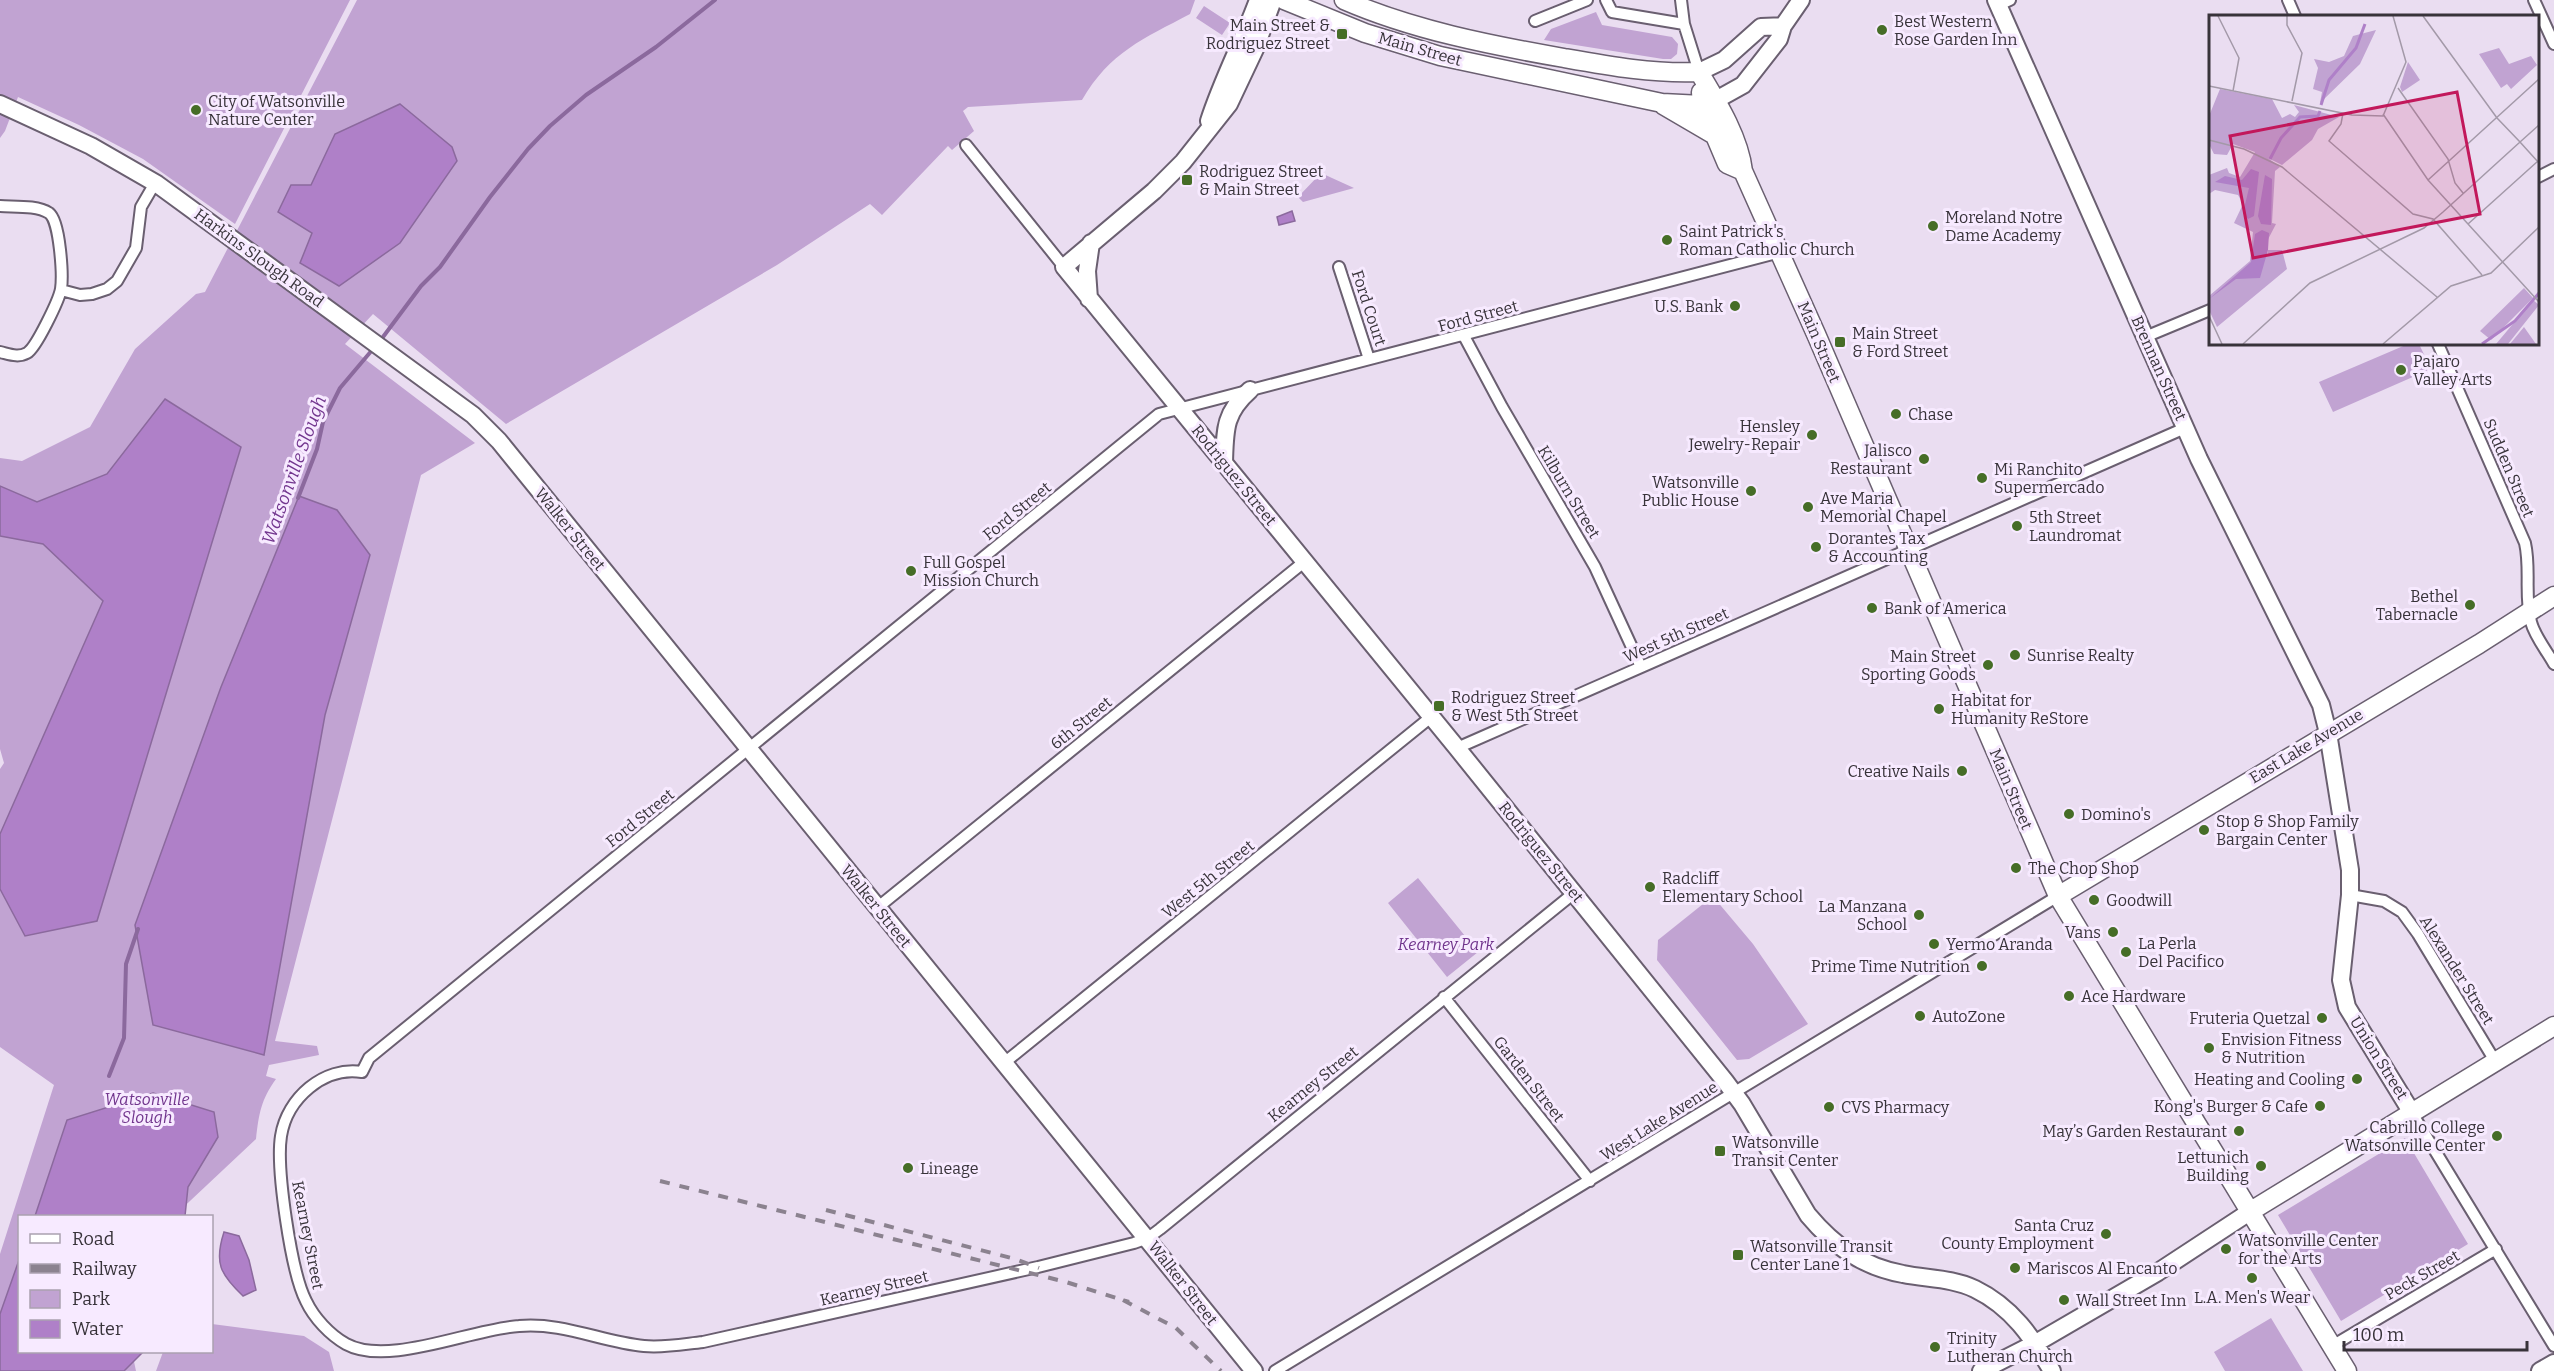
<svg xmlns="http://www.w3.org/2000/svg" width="2554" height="1371" viewBox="0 0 2554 1371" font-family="Bitter,serif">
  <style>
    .green { fill: #c1a3d2 }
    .water { fill: #af80c8; stroke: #8b699d; stroke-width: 1.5 }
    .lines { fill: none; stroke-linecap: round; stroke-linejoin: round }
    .stream { stroke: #8b699d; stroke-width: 4 }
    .street-casing { stroke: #6a5f70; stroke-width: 14 }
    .secondary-casing { stroke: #6a5f70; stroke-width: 20 }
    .primary-casing { stroke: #6a5f70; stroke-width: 21 }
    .street { stroke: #fff; stroke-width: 10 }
    .secondary { stroke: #fff; stroke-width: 16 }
    .primary { stroke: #fff; stroke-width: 18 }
    .rail { stroke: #8b828f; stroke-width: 4; stroke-dasharray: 10 10; stroke-linecap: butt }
    .poi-dot { fill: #466d27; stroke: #f7eaff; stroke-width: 2 }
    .labels { text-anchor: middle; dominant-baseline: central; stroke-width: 6; stroke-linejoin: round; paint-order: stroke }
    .poi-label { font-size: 16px; fill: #38333a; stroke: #f7eaff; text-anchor: start }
    .street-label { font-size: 16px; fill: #38333a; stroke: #f7eaff }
    .park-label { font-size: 16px; font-style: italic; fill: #71358d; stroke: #f7eaff }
    .water-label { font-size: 18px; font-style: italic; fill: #73378f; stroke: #f7eaff }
    .inset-river { fill: none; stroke: #af80c8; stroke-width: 3 }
    .inset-road { fill: none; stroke: #a399a8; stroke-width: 1.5 }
    .view { fill: #c2185b; fill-opacity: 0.15; stroke: #c2185b; stroke-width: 3 }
    .inset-edge { fill: none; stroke: #38333a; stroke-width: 3 }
  </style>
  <rect width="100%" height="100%" fill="#eaddf1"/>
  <path class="green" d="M0,0H350L235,224L143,159L79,125L18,97L5,131L0,138Z
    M357,0H1195L1190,14C1143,39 1110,52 1082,100L968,107L963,111L974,131L952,150L948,146L882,215L870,204L777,265L506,424L373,314L345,344L475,443L421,475L275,1041L317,1046L319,1055L269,1065L266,1076L276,1079C261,1100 259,1113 256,1139L174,1216H20V1352H132L136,1371H0V1254L54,1085L0,1047V769L4,763L0,749V458L22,461L90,427L135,349L196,294L205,292Z
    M1204,6L1230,23L1222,35L1196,18Z
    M1596,12L1602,25L1672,37L1678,44L1677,54L1671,59H1663L1544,40L1551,29Z
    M1321,173L1354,188L1303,202L1298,197Z
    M2408,344H2419L2431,369L2333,412L2319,382Z
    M1418,878L1478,952L1447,977L1388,903Z
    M1708,900L1711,904L1716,900L1753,944L1808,1024L1749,1059L1737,1060L1657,960L1658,940Z
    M2405,1138L2468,1244L2341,1321L2278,1215Z
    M2271,1318L2303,1371H2225L2214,1352Z
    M212,1324L304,1336L329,1352L334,1371H156L163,1352H212Z"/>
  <path class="water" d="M400,104L452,147L457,161L400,243L339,286L300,263L312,233L278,212L291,185H311L335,134Z
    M1292,211L1295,221L1279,225L1277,217Z
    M165,399L241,447L97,921L25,936L0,889V834L103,601L43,544L0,536V486L37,502L107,474Z
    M299,496L337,510L370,555L325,715L264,1055L153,1025L135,925L221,687Z
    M153,1093L214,1112L218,1137L188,1187L185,1216H35L67,1120Z
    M224,1232L239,1236L249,1260L256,1290L243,1296C220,1274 214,1263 224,1232Z
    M19,1260L20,1352H143L124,1371H0V1314Z"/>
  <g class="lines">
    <path class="stream" d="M380,341L421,286L440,267L490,197L528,149L550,126L586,95L656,47L715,0
      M298,498L317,449L323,422L340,388L373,349
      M109,1076L124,1038L126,964L138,929"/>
    <g class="street-casing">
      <path id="street" d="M1606,0L1612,12L1684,24
        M1681,0L1684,24L1699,72
        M2288,0L2295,16
        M2534,0L2554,44
        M1999,5L2010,0
        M1535,21L1587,0
        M966,145L1064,267
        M2538,177L2554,169
        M0,206C14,207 37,205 49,213C60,221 63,275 61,289C59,300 36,348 27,353C18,358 9,354 0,352
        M1339,267L1369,359
        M61,290L80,295L92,294L107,289L117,281L136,248L141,207L155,183
        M1464,336L1502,407L1595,567L1641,667
        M2145,337L2210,310
        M2438,344L2525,543C2531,569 2524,596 2531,622C2535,637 2547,651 2554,664
        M1457,748L2185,428
        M1574,893L1160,1229L1148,1238L1134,1243L1038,1267L703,1342C684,1344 664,1348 644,1346C602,1342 563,1322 519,1326C471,1329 388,1367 346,1344C330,1335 314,1318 306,1301C291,1272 276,1168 281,1136C287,1098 324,1066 362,1072L369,1058L1159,414L1780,252
        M2350,895L2384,901L2402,912L2418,934L2495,1061
        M877,908L1304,562
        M1444,997L1590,1181
        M1004,1063L1431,717
        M2412,1113L2554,1346
        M2332,1346L2496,1249
        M1275,1371L2058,896"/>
    </g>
    <g class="secondary-casing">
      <path id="secondary" d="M1273,0L1255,49L1229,104L1183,162L1154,191L1064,267L1457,748L1725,1081L1742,1104L1808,1215C1834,1246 1863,1267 1903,1274C1927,1279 1952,1278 1975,1289C2012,1307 2032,1337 2052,1371
        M1996,0L2199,459L2321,705L2328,733L2350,870V895L2341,980L2347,1007L2412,1113
        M1699,72L1724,60L1761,27L1783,26
        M1716,100L1743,85L1779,39L1783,26L1801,0
        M0,104L91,146L157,184L473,415L499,441L1254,1371
        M1209,121C1222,80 1243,41 1258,0
        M1089,299L1087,271L1091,243
        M1224,463C1225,430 1224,413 1250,390
        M1981,1371L2036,1343L2158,1272L2251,1211
        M2540,1371L2554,1363"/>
    </g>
    <g class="primary-casing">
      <path id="primary" d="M1284,0L1365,33L1440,56L1662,103L1702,105L1716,100
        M1344,0C1413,30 1490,45 1564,58C1609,66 1653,74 1699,72
        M1699,72C1717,102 1739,137 1743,171L1816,334L2058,896L2347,1371
        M1701,92L1702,105L1727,164L1743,171
        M1663,105L1716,136
        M2058,896L2479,644L2554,596
        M2251,1211L2554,1026"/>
    </g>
    <use href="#street" class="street"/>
    <use href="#secondary" class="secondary"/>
    <use href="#primary" class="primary"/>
    <path class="rail" d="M660,1181L1066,1282L1129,1302
      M826,1210L1015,1259L1039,1268
      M1123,1300L1176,1328L1221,1371"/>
  </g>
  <g class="poi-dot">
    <circle cx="1882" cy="30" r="6"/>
    <rect x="1336" y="28" width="12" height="12" rx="3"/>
    <circle cx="196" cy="110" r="6"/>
    <rect x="1181" y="174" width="12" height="12" rx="3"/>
    <circle cx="1933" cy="226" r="6"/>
    <circle cx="1667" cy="240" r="6"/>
    <circle cx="1735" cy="306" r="6"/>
    <rect x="1834" y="336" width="12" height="12" rx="3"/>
    <circle cx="2401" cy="370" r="6"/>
    <circle cx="1896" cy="414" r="6"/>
    <circle cx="1812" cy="435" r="6"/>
    <circle cx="1924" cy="459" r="6"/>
    <circle cx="1982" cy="478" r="6"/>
    <circle cx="1751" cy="491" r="6"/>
    <circle cx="1808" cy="507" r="6"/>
    <circle cx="2017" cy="526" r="6"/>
    <circle cx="1816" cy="547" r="6"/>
    <circle cx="911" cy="571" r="6"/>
    <circle cx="2470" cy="605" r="6"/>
    <circle cx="1872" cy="608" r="6"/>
    <circle cx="2015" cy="655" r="6"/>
    <circle cx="1988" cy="665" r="6"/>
    <rect x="1433" y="700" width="12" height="12" rx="3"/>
    <circle cx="1939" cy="709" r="6"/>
    <circle cx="1962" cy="771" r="6"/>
    <circle cx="2069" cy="814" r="6"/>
    <circle cx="2204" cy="830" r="6"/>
    <circle cx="2016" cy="868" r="6"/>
    <circle cx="1650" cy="887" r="6"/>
    <circle cx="2094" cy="900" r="6"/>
    <circle cx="1919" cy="915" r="6"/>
    <circle cx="2113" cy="932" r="6"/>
    <circle cx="1934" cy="944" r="6"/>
    <circle cx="2126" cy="952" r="6"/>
    <circle cx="1982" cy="966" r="6"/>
    <circle cx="2069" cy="996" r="6"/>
    <circle cx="1920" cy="1016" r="6"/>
    <circle cx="2322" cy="1018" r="6"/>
    <circle cx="2209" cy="1048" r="6"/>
    <circle cx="2357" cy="1079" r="6"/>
    <circle cx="2320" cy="1106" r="6"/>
    <circle cx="1829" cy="1107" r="6"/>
    <circle cx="2239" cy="1131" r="6"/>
    <circle cx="2497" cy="1136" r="6"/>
    <rect x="1714" y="1145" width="12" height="12" rx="3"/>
    <circle cx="2261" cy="1166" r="6"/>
    <circle cx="908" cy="1168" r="6"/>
    <circle cx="2106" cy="1234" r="6"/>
    <circle cx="2226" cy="1249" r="6"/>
    <rect x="1732" y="1249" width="12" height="12" rx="3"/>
    <circle cx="2015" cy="1268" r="6"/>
    <circle cx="2252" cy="1278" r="6"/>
    <circle cx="2064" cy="1300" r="6"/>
    <circle cx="1935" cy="1347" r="6"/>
  </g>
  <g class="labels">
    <g class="poi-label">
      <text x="1894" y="21">Best Western<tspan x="1894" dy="18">Rose Garden Inn</tspan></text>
      <text x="1330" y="25" text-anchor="end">Main Street &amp;<tspan x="1330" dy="18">Rodriguez Street</tspan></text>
      <text x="208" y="101">City of Watsonville<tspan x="208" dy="18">Nature Center</tspan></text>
      <text x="1199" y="171">Rodriguez Street<tspan x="1199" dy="18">&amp; Main Street</tspan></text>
      <text x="1945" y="217">Moreland Notre<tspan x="1945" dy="18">Dame Academy</tspan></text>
      <text x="1679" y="231">Saint Patrick's<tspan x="1679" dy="18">Roman Catholic Church</tspan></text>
      <text x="1723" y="306" text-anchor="end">U.S. Bank</text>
      <text x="1852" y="333">Main Street<tspan x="1852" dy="18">&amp; Ford Street</tspan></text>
      <text x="2413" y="361">Pajaro<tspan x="2413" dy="18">Valley Arts</tspan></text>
      <text x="1908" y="414">Chase</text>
      <text x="1800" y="426" text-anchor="end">Hensley<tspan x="1800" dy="18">Jewelry-Repair</tspan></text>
      <text x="1912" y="450" text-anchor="end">Jalisco<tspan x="1912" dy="18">Restaurant</tspan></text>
      <text x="1994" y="469">Mi Ranchito<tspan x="1994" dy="18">Supermercado</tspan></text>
      <text x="1739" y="482" text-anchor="end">Watsonville<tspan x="1739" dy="18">Public House</tspan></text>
      <text x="1820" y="498">Ave Maria<tspan x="1820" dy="18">Memorial Chapel</tspan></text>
      <text x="2029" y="517">5th Street<tspan x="2029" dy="18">Laundromat</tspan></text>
      <text x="1828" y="538">Dorantes Tax<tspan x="1828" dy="18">&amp; Accounting</tspan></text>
      <text x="923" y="562">Full Gospel<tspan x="923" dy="18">Mission Church</tspan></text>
      <text x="2458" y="596" text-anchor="end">Bethel<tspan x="2458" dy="18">Tabernacle</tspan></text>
      <text x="1884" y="608">Bank of America</text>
      <text x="2027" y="655">Sunrise Realty</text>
      <text x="1976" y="656" text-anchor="end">Main Street<tspan x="1976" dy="18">Sporting Goods</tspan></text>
      <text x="1451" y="697">Rodriguez Street<tspan x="1451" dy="18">&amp; West 5th Street</tspan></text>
      <text x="1951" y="700">Habitat for<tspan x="1951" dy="18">Humanity ReStore</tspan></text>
      <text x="1950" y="771" text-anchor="end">Creative Nails</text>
      <text x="2081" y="814">Domino's</text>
      <text x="2216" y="821">Stop &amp; Shop Family<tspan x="2216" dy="18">Bargain Center</tspan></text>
      <text x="2028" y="868">The Chop Shop</text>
      <text x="1662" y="878">Radcliff<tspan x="1662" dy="18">Elementary School</tspan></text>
      <text x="2106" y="900">Goodwill</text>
      <text x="1907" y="906" text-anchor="end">La Manzana<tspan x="1907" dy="18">School</tspan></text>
      <text x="2101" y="932" text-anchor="end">Vans</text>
      <text x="2138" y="943">La Perla<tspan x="2138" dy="18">Del Pacifico</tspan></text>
      <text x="1946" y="944">Yermo Aranda</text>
      <text x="1970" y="966" text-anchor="end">Prime Time Nutrition</text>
      <text x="2081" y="996">Ace Hardware</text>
      <text x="1932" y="1016">AutoZone</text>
      <text x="2310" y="1018" text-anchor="end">Fruteria Quetzal</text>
      <text x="2221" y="1039">Envision Fitness<tspan x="2221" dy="18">&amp; Nutrition</tspan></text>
      <text x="2345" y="1079" text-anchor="end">Heating and Cooling</text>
      <text x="2308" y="1106" text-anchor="end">Kong's Burger &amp; Cafe</text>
      <text x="1841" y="1107">CVS Pharmacy</text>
      <text x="2485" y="1127" text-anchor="end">Cabrillo College<tspan x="2485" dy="18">Watsonville Center</tspan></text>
      <text x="2227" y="1131" text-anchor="end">May’s Garden Restaurant</text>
      <text x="1732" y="1142">Watsonville<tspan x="1732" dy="18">Transit Center</tspan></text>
      <text x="2249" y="1157" text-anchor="end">Lettunich<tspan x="2249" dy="18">Building</tspan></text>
      <text x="920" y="1168">Lineage</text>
      <text x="2094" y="1225" text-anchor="end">Santa Cruz<tspan x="2094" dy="18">County Employment</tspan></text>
      <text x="2238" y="1240">Watsonville Center<tspan x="2238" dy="18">for the Arts</tspan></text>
      <text x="1750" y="1246">Watsonville Transit<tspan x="1750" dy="18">Center Lane 1</tspan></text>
      <text x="2027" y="1268">Mariscos Al Encanto</text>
      <text x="2252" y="1297" text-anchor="middle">L.A. Men's Wear</text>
      <text x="2076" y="1300">Wall Street Inn</text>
      <text x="1947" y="1338">Trinity<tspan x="1947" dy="18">Lutheran Church</tspan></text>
    </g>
    <g class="street-label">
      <text transform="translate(1420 49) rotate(16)">Main Street</text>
      <text transform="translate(259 258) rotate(36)">Harkins Slough Road</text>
      <text transform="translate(1369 308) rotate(72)">Ford Court</text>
      <text transform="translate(1478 316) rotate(-15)">Ford Street</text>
      <text transform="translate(1819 342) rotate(67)">Main Street</text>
      <text transform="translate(2159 368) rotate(66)">Brennan Street</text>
      <text transform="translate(2509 468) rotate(67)">Sudden Street</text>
      <text transform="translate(1234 475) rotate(51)">Rodriguez Street</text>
      <text transform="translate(1569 492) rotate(59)">Kilburn Street</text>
      <text transform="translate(1017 511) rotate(-39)">Ford Street</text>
      <text transform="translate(570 529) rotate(51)">Walker Street</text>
      <text transform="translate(1676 635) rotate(-24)">West 5th Street</text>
      <text transform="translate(1081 723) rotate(-39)">6th Street</text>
      <text transform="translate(2306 746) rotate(-31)">East Lake Avenue</text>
      <text transform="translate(2011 789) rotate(67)">Main Street</text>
      <text transform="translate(640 818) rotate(-39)">Ford Street</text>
      <text transform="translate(1541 852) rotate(51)">Rodriguez Street</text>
      <text transform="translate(1208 879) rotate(-39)">West 5th Street</text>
      <text transform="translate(876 906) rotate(51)">Walker Street</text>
      <text transform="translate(2457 970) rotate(58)">Alexander Street</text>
      <text transform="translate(2379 1058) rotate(58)">Union Street</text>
      <text transform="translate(1529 1079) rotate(52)">Garden Street</text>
      <text transform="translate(1313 1084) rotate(-39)">Kearney Street</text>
      <text transform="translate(1659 1121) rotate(-32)">West Lake Avenue</text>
      <text transform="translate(308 1235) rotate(79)">Kearney Street</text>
      <text transform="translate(2422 1275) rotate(-30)">Peck Street</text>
      <text transform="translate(1183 1283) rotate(52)">Walker Street</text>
      <text transform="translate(874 1288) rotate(-13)">Kearney Street</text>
    </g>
    <g class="park-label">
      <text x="1446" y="944">Kearney Park</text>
      <text x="147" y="1099">Watsonville<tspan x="147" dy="18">Slough</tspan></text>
    </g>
    <g class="water-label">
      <text transform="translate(294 470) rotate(-70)">Watsonville Slough</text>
    </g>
  </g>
  <g transform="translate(2209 15)">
    <rect width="330" height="330" fill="#eaddf1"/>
    <path d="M167,15L151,49L111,88L113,77L104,74L109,53L105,44L120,47L135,41L144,21ZM290,33L300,49L322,41L328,50L302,74L298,69L292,73L270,39ZM199,47L211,65L193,77L191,72ZM11,74L63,84L73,103L81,99L86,102L90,97L85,90L130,102L109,114L103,125L73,150L59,143L71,152L66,156L63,208L67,209L54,234L58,242L59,235H73L78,254L8,312L0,295V281L41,246L44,217L25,208L34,189L29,180L6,175L0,179V160L18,153L20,158L31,162L46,137L24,129L18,140L5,139L0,129V101ZM315,273L324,283L282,325L271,316ZM324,285L330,290L299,329H287ZM315,312L327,329H301Z" fill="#c1a3d2"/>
    <path d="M42,154L50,157L45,201L39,204L34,198L40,173L6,167L16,161L33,165ZM56,160L63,164L62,210L52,209L49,201ZM53,215L60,218L59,235L51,263L27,264L0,284L42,247L46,219Z" fill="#af80c8"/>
    <path class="inset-river" d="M112,90L120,65L147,33L156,9M61,144L72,123L91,102L109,101L111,96M273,329L306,306L330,278"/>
    <path class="inset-road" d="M9,1L30,43L24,76M78,1V10L93,38L83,86M214,1L288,103M0,71L143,100L174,101L197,47L184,1M189,73L239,144L246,168L254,178M134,98L132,109L120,126L204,199L224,204L273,260M174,99L219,165L330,287M330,110L311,127L330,148M0,125L35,134L73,152L228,282M219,165L330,64M259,209L329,146M0,301L13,329M34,329L101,268L215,213L234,197L311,127L288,103M174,329L242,271L282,258L330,212"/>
    <path class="view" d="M248,77L271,199L44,243L21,121Z"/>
    <rect width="330" height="330" class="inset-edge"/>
  </g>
  <rect x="18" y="1215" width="195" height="138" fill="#f7eaff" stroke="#aba1b0" stroke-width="1.5"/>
  <rect x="30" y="1234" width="30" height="9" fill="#ffffff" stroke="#aba1b0" stroke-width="1.5"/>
  <text x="72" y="1245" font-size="18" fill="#38333a">Road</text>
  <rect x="30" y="1264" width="30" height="9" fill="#8b828f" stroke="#aba1b0" stroke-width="1.5"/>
  <text x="72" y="1275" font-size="18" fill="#38333a">Railway</text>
  <rect x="30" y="1290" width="30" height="18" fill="#c1a3d2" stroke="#aba1b0" stroke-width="1.5"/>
  <text x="72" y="1305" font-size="18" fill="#38333a">Park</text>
  <rect x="30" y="1320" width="30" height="18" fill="#af80c8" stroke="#aba1b0" stroke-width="1.5"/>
  <text x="72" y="1335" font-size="18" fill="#38333a">Water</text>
  <path d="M2344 1341v9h183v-9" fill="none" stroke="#38333a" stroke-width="3"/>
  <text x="2353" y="1341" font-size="18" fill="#38333a" stroke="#f7eaff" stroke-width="4.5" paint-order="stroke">100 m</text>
</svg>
